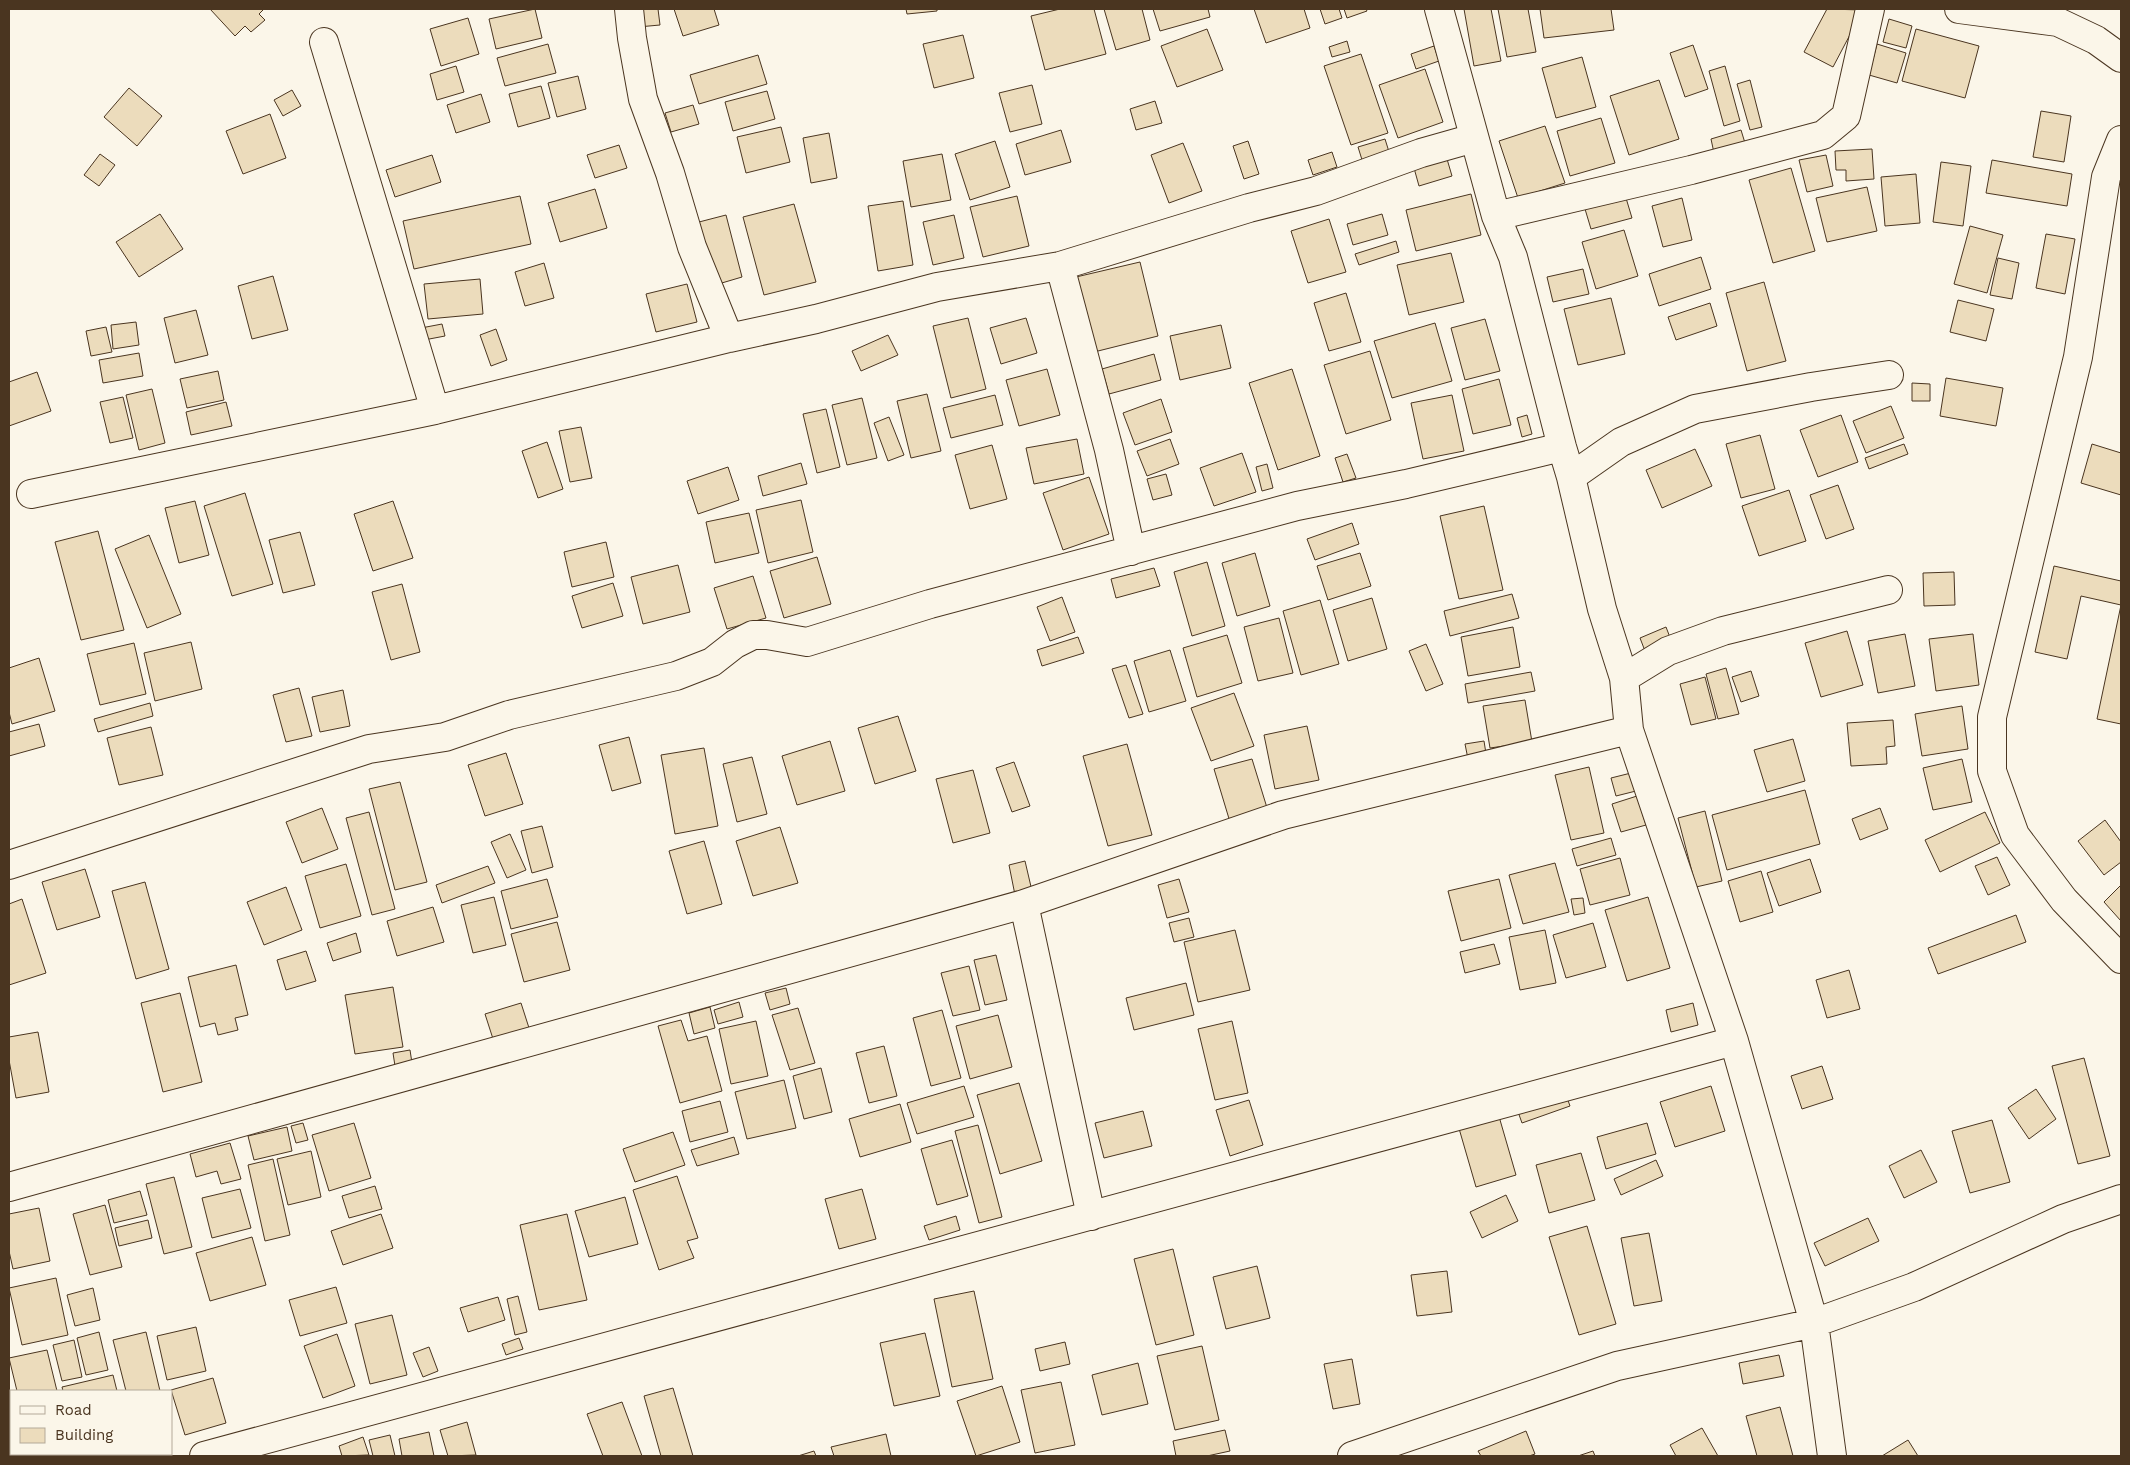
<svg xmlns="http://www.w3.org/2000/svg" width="2130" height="1465" viewBox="0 0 2130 1465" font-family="'Work Sans',sans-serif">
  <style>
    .building { fill: #ecdcbc; stroke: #4a3520 }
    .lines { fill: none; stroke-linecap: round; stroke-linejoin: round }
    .minor-casing { stroke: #4a3520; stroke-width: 30 }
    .minor { stroke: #fbf6e9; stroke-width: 28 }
  </style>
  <rect width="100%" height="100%" fill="#fbf6e9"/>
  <path class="building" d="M210,9H264L259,14L265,20L251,32L245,26L235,36Z
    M535,9L542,38L496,49L489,19Z
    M643,9H658L660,25L638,27Z
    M674,9H714L719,25L683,36Z
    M906,9H937V11L907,14Z
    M1060,9H1094L1106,54L1045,70L1031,16Z
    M1104,9H1142L1150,40L1116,50Z
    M1153,9H1208L1210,17L1160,31Z
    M1254,9H1304L1310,28L1266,43Z
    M1320,9H1339L1342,18L1325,24Z
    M1344,9H1366L1367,11L1347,18Z
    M1464,9H1491L1501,61L1474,66Z
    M1498,9H1528L1536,52L1507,57Z
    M1540,9H1611L1614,30L1544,38Z
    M1827,9L1863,10L1833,67L1804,52Z
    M468,18L479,54L441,66L430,29Z
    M1889,19L1912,26L1906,48L1883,42Z
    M1207,29L1223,70L1177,87L1161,46Z
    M1916,29L1979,46L1965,98L1902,81Z
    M963,35L974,78L934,88L923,44Z
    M1347,41L1350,52L1332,57L1329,47Z
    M548,44L556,73L505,86L497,58Z
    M1877,44L1906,53L1897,83L1869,75Z
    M1693,45L1708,89L1685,97L1670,53Z
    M1434,46L1439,61L1416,69L1411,54Z
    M1361,54L1388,133L1351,145L1324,66Z
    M758,55L767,84L699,104L690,75Z
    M1582,57L1596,107L1556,118L1542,68Z
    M456,66L464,92L437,100L430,74Z
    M1725,66L1740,121L1724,126L1709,71Z
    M1425,69L1443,122L1398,138L1379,85Z
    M578,76L586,109L557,117L548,83Z
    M1659,80L1679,139L1629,155L1610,96Z
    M1750,80L1762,127L1750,130L1737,84Z
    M1032,85L1042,124L1010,132L999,93Z
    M541,86L550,118L518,127L509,94Z
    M129,88L162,116L137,146L104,117Z
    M292,90L301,106L283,116L274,100Z
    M767,91L775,119L733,131L725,102Z
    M481,94L490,122L456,133L447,105Z
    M1155,101L1162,123L1136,130L1130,109Z
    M693,105L699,124L671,132L665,113Z
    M2041,111L2071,116L2064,162L2033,157Z
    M270,114L286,158L243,174L226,131Z
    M1601,118L1615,163L1570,176L1557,131Z
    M1545,126L1565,183L1518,198L1499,141Z
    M781,127L790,162L746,173L737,137Z
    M1061,130L1071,162L1025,175L1016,144Z
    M1741,130L1745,143L1714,153L1711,139Z
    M829,133L837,178L811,183L803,138Z
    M1385,139L1390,155L1363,163L1358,147Z
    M995,141L1010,187L970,200L955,154Z
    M1248,141L1259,174L1244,179L1233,146Z
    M1183,143L1202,191L1169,203L1151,155Z
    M619,145L627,168L595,178L587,155Z
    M1872,149L1874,179L1846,181V170H1836L1835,151Z
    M1332,152L1337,167L1313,175L1308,160Z
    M100,154L115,165L99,186L84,175Z
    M942,154L951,200L911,207L903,161Z
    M432,155L441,182L395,197L386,170Z
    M1826,155L1833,186L1807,192L1799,160Z
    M1447,159L1452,176L1419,186L1414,168Z
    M1992,160L2072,174L2067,206L1986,193Z
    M1941,162L1971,166L1963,226L1933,222Z
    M1791,168L1815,251L1773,263L1749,180Z
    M1916,174L1920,223L1885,226L1881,177Z
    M1867,187L1877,231L1827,242L1816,198Z
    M595,189L607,228L560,242L548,203Z
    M1471,194L1481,235L1416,251L1406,210Z
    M520,196L531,244L414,269L403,221Z
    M1017,196L1029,246L983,257L970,207Z
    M1626,198L1632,218L1591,229L1585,209Z
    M1682,198L1692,240L1663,247L1652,206Z
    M903,201L913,265L878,271L868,206Z
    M794,204L816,282L764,295L743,217Z
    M160,214L183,249L139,277L116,242Z
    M1382,214L1388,235L1353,245L1347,224Z
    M726,215L742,277L715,285L699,222Z
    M954,215L964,258L933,265L923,222Z
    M1329,219L1346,272L1308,283L1291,231Z
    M1970,226L2003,235L1987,293L1954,284Z
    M1624,230L1638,276L1596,289L1582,242Z
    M2046,234L2075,239L2065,294L2036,288Z
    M1396,241L1399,252L1359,265L1355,254Z
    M1451,253L1464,302L1409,315L1397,265Z
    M1701,257L1711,289L1659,306L1649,274Z
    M1998,258L2019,263L2012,299L1990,295Z
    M1140,262L1158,336L1094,352L1076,277Z
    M544,263L554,298L525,306L515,272Z
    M1583,269L1589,294L1553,302L1547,277Z
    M273,276L288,330L252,339L238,286Z
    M480,279L483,314L428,319L424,284Z
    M1764,282L1786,361L1747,371L1726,293Z
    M687,284L697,322L656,332L646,294Z
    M1346,293L1361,342L1329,351L1314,303Z
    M1611,298L1625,354L1578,365L1564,309Z
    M1958,300L1994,309L1986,341L1950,332Z
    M1710,303L1717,326L1676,340L1668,317Z
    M196,310L208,355L175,363L164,318Z
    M968,318L986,389L951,398L933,326Z
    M1026,318L1037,353L1001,364L990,328Z
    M1485,319L1500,371L1465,380L1451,328Z
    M136,322L139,345L113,349L111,325Z
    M1435,323L1452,381L1392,398L1374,341Z
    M442,324L445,336L424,340L421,328Z
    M1221,325L1231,368L1180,380L1170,336Z
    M106,327L112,352L91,356L86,331Z
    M496,329L507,360L491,366L480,335Z
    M888,335L898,355L861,371L852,351Z
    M1370,351L1391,420L1346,434L1324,365Z
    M139,353L143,376L103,383L99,360Z
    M1154,354L1161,380L1109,394L1102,369Z
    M1047,369L1060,415L1019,426L1006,380Z
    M1292,369L1320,456L1278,470L1249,383Z
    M218,371L224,400L187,408L180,379Z
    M37,372L51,411L9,426V382Z
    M1946,378L2003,388L1996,426L1940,416Z
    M1499,379L1511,425L1473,434L1462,389Z
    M1912,383L1930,384V401H1912Z
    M152,389L165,443L139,450L126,395Z
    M927,394L941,451L911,458L897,401Z
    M995,395L1003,425L951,438L943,408Z
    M1452,395L1464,451L1423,459L1411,403Z
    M123,397L133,438L110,443L100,402Z
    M862,398L877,458L847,465L832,405Z
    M1161,399L1172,432L1135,445L1123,413Z
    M226,402L232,426L191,435L186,412Z
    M1891,406L1904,438L1866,453L1853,421Z
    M826,409L840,467L817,473L803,414Z
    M1527,415L1532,434L1522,437L1517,418Z
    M1841,415L1858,462L1818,477L1800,430Z
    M889,417L904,455L888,461L874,423Z
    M581,427L592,478L570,482L559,431Z
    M1760,435L1775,489L1741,498L1726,444Z
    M1077,439L1084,474L1034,484L1026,448Z
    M1170,439L1179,464L1147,476L1137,451Z
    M547,442L563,489L538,498L522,451Z
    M1904,444L1908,454L1869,469L1865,458Z
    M2092,444L2121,453V495L2081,483Z
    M992,445L1007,499L970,509L955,455Z
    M1695,449L1712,486L1662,508L1646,470Z
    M1242,453L1256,492L1214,506L1200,468Z
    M1347,454L1356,478L1343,482L1335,458Z
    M801,463L807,484L763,496L758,476Z
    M1267,464L1273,488L1262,491L1256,467Z
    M728,467L739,500L698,514L687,481Z
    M1166,474L1172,495L1153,500L1147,479Z
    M1089,477L1109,534L1063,550L1043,493Z
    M1838,485L1854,529L1826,539L1810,495Z
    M1789,490L1806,541L1759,556L1742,506Z
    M245,493L273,584L232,596L204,506Z
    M801,500L813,552L768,563L756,510Z
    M195,501L209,555L179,563L165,508Z
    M393,501L413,558L373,571L354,514Z
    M1484,506L1503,590L1459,599L1440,516Z
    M749,513L759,553L715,563L706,522Z
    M1352,523L1359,544L1315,560L1307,539Z
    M98,531L124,630L81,640L55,542Z
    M300,532L315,585L283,593L269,540Z
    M149,535L181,614L147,628L115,549Z
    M606,542L614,577L572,587L564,552Z
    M1255,553L1270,606L1237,616L1222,563Z
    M1360,553L1371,586L1328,600L1317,566Z
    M817,557L831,604L784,618L770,571Z
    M1207,562L1225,626L1192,636L1174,572Z
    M678,565L690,612L643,624L631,577Z
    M2054,566L2121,581V724L2097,719L2121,605L2081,596L2067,659L2035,652Z
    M1154,568L1160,586L1116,598L1111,579Z
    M1954,572L1955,605L1924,606L1923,573Z
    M753,576L766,618L727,629L714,588Z
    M613,583L623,616L582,628L572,596Z
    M402,584L420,652L391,660L372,592Z
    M1512,594L1519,618L1450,636L1444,611Z
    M1062,597L1075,632L1050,641L1037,607Z
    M1372,598L1387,649L1348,661L1333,610Z
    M1320,600L1339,664L1301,675L1283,611Z
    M1279,618L1293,673L1258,681L1244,627Z
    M1513,627L1520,667L1468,676L1461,637Z
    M1666,627L1671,640L1645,651L1640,638Z
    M1847,631L1863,685L1821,697L1805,643Z
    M1905,634L1915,686L1878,693L1868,641Z
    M1973,634L1979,685L1936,691L1929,639Z
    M1227,635L1242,683L1197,697L1183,648Z
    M1078,637L1084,653L1042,666L1037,650Z
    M191,642L202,689L155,701L144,653Z
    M134,643L146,694L100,705L87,654Z
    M1426,644L1443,684L1426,691L1409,651Z
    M1170,650L1186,701L1149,712L1134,661Z
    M39,658L55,711L12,724L9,712V668Z
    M1126,665L1143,714L1129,718L1112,669Z
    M1726,668L1739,714L1718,719L1706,674Z
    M1751,671L1759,696L1741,702L1732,677Z
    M1531,672L1535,691L1468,703L1465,684Z
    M1705,677L1716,719L1691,725L1680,684Z
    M299,688L312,736L286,742L273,695Z
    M343,690L350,726L320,732L312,697Z
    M1234,693L1254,746L1211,761L1191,708Z
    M1525,700L1532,742L1490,748L1483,706Z
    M150,703L153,716L98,732L94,719Z
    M1962,706L1968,749L1922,756L1915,714Z
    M898,716L916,771L875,784L858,728Z
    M1893,720L1895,746L1886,747L1887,764L1851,766L1847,723Z
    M39,724L45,746L9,756V732Z
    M1307,726L1319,780L1275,789L1264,735Z
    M151,727L163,775L119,785L107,738Z
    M629,737L641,783L612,791L599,745Z
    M1793,739L1805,781L1767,792L1754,750Z
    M830,741L845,791L797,805L782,756Z
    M1484,741L1487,760L1469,764L1465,744Z
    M1127,744L1152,835L1108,846L1083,756Z
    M704,748L718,826L675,834L661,755Z
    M506,753L523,804L485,816L468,765Z
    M752,757L767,814L737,822L723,764Z
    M1252,759L1268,811L1230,822L1214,769Z
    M1962,759L1972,802L1933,810L1923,768Z
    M1014,762L1030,806L1012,812L996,768Z
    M1589,767L1604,833L1571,840L1555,775Z
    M973,770L990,833L953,843L936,779Z
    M1631,773L1636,791L1616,796L1611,778Z
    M400,782L427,882L395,890L369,789Z
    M1805,790L1820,844L1727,870L1712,815Z
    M1637,796L1646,825L1621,832L1612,804Z
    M322,808L338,849L302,863L286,822Z
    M1880,808L1888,829L1860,840L1852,819Z
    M1705,811L1722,881L1696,887L1678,818Z
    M369,812L395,909L372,915L346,818Z
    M1985,812L2000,843L1940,872L1925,840Z
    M2105,820L2121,842V862L2104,875L2078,841Z
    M542,826L553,867L532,873L521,831Z
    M780,827L798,883L753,896L736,841Z
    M510,834L526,870L507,878L491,842Z
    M1611,838L1616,855L1577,866L1572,849Z
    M704,841L722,904L687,914L669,851Z
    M1997,857L2010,885L1988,895L1975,866Z
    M1620,858L1630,895L1590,905L1580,869Z
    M1810,859L1821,892L1779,906L1767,873Z
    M1025,861L1032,891L1015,895L1009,865Z
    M1555,863L1569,912L1523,924L1509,875Z
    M346,864L361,916L320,928L305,876Z
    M488,866L495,883L442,903L436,885Z
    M85,869L100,917L57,930L42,882Z
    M1761,871L1773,912L1740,922L1728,881Z
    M547,879L558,917L511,929L501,891Z
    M1179,879L1189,912L1167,918L1158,885Z
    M1499,879L1511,928L1461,941L1448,891Z
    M145,882L169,969L136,979L112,891Z
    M2121,885V921L2104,902Z
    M286,887L302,930L264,945L247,902Z
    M494,897L506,945L473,953L461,905Z
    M1648,897L1670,968L1627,981L1605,910Z
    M1583,898L1585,913L1574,915L1571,899Z
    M22,899L46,973L9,985V904Z
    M433,907L444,942L397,956L387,921Z
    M2016,915L2026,942L1938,974L1928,948Z
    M1189,918L1194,937L1174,942L1169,923Z
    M557,922L570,970L524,982L511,934Z
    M1593,923L1606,967L1566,978L1553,935Z
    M1235,930L1250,990L1198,1002L1184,942Z
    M1545,930L1556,983L1520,990L1509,937Z
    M356,933L361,952L333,961L327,943Z
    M1494,944L1500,964L1465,973L1460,952Z
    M306,951L316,981L286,990L277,960Z
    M996,955L1007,1000L985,1005L974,960Z
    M236,965L248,1015L235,1018L238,1030L218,1035L215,1023L200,1027L188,977Z
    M969,966L980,1010L953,1016L941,973Z
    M1849,970L1860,1009L1827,1018L1816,980Z
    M1186,983L1194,1015L1134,1030L1126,998Z
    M393,987L403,1047L355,1054L345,995Z
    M786,988L790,1004L770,1010L765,993Z
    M180,993L202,1082L163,1092L141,1003Z
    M739,1002L743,1017L718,1024L714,1010Z
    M521,1003L530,1031L494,1042L485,1014Z
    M1693,1003L1698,1025L1671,1032L1666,1010Z
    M710,1007L715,1028L694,1034L689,1013Z
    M798,1008L815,1063L790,1070L772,1015Z
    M942,1010L961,1078L931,1086L913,1018Z
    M998,1015L1012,1067L970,1079L956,1026Z
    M681,1020L688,1041L707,1036L722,1091L680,1103L658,1026Z
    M756,1021L768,1076L731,1084L719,1029Z
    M1232,1021L1248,1093L1215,1100L1198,1029Z
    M38,1032L49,1092L16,1098L9,1060V1037Z
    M884,1046L897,1096L869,1103L856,1053Z
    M410,1050L412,1063L395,1066L393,1053Z
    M2084,1058L2110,1156L2078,1164L2052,1066Z
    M1822,1066L1833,1099L1802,1109L1791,1076Z
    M821,1068L832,1112L804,1119L793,1076Z
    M784,1080L796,1128L747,1139L735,1092Z
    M1019,1083L1042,1161L1000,1174L977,1095Z
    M964,1086L974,1117L917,1134L907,1103Z
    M1711,1086L1725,1131L1675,1147L1660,1102Z
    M2036,1089L2056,1119L2029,1139L2008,1108Z
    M1565,1092L1570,1106L1522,1123L1517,1109Z
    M1249,1100L1263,1145L1230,1156L1216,1110Z
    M720,1101L728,1132L690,1142L682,1111Z
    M900,1104L911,1142L860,1157L849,1119Z
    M1143,1111L1152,1146L1104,1158L1095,1123Z
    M1498,1113L1516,1175L1476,1187L1458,1125Z
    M1992,1120L2010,1182L1970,1193L1952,1131Z
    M303,1123L308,1140L296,1143L291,1126Z
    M354,1123L371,1178L329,1191L312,1135Z
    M1647,1123L1656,1154L1606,1169L1597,1137Z
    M978,1125L1002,1217L979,1223L955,1131Z
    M287,1127L292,1151L254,1160L248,1136Z
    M673,1132L685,1165L635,1182L623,1149Z
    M734,1137L739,1154L697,1166L691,1150Z
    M952,1140L968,1196L937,1205L921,1149Z
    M230,1143L241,1179L221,1184L217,1171L196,1177L190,1154Z
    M1921,1150L1937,1182L1904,1198L1889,1166Z
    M311,1151L321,1197L288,1205L277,1159Z
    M1581,1153L1595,1200L1549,1213L1536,1165Z
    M273,1159L290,1235L265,1241L248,1165Z
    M1656,1160L1663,1176L1621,1195L1614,1179Z
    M677,1176L698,1238L687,1241L694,1258L659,1270L633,1190Z
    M174,1177L192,1247L164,1254L146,1184Z
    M375,1186L382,1209L349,1218L342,1196Z
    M240,1189L251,1228L212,1238L202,1198Z
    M862,1189L876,1239L839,1249L825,1199Z
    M140,1191L147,1215L114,1223L108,1200Z
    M1506,1195L1518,1221L1482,1238L1470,1212Z
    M625,1197L638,1244L589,1257L575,1211Z
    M105,1205L122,1267L90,1275L73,1214Z
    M39,1208L50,1261L13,1269L9,1251V1214Z
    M381,1214L393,1248L343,1265L331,1231Z
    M567,1214L587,1300L539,1310L520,1225Z
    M956,1216L960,1230L929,1240L924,1226Z
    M1868,1218L1879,1241L1825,1266L1814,1243Z
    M148,1220L152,1238L119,1246L115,1228Z
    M1587,1226L1616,1324L1579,1335L1549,1237Z
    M1649,1233L1662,1301L1634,1306L1621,1238Z
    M252,1237L266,1285L210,1301L196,1253Z
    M1173,1249L1194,1335L1156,1345L1134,1259Z
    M1257,1266L1270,1318L1226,1329L1213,1277Z
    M1447,1271L1452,1312L1417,1316L1411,1275Z
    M56,1278L68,1335L22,1345L9,1288Z
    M336,1287L347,1323L300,1336L289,1300Z
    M93,1288L100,1320L75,1326L67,1295Z
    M974,1291L993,1379L952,1387L934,1299Z
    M518,1296L527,1332L515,1335L507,1299Z
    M498,1297L505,1320L468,1332L460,1308Z
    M392,1315L407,1375L370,1384L355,1324Z
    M196,1327L206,1371L167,1380L157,1336Z
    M99,1332L108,1370L86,1375L77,1338Z
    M146,1332L160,1391H126L113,1340Z
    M925,1333L940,1396L894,1406L880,1343Z
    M337,1334L355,1386L323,1398L304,1346Z
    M519,1338L523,1349L506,1355L502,1344Z
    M74,1340L82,1377L62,1381L53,1345Z
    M1065,1342L1070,1364L1040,1371L1035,1349Z
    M1202,1346L1219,1420L1175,1430L1157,1356Z
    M429,1347L438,1371L423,1377L413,1353Z
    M47,1350L57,1391H17L9,1358Z
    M1779,1355L1784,1376L1743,1384L1739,1363Z
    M1352,1359L1360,1404L1333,1409L1324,1364Z
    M1138,1363L1148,1404L1102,1415L1092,1375Z
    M113,1375L117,1391H63L62,1387Z
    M213,1378L226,1423L185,1435L171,1390Z
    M1061,1382L1075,1445L1035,1453L1021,1390Z
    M1002,1386L1020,1442L976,1456L957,1401Z
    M673,1388L693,1456H661L644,1396Z
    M9,1393L11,1401V1424L9,1425Z
    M622,1402L642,1456H603L587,1414Z
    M1780,1407L1793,1456H1757L1746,1416Z
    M467,1422L476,1455L448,1456L440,1430Z
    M1702,1428L1718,1456H1676L1670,1445Z
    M1225,1430L1230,1451L1207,1456H1176L1173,1441Z
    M1526,1431L1535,1454L1529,1456H1481L1478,1451Z
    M429,1432L434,1456H402L399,1439Z
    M886,1434L891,1456H834L831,1447Z
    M390,1435L395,1456H373L369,1440Z
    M363,1437L369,1455L342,1456L339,1446Z
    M1908,1440L1918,1456H1882Z
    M814,1451L816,1456H798Z
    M1593,1451L1595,1456H1578Z
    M88,1454H110L100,1456H88Z"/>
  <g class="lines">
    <g class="minor-casing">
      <path id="minor" d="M629,9L632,38L643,99L670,173L692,247L729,338
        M1439,9L1496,216L1513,257L1562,447L1571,477L1602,609L1624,678L1629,730L1734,1041L1814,1323L1832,1456
        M1959,9L2058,22L2096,40L2121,58
        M324,42L435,410
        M2121,140L2106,177L2078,357L1992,717V771L2015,835L2064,900L2121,959
        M1496,216L1691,170L1823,135L1846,116L1870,9
        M1060,266L1109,450L1131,551
        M1571,477L1621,442L1695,409L1811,387L1889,375
        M31,494L435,410L729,338L816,319L937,287L1060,266L1249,208L1316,191L1421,153L1474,138
        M1624,678L1668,651L1723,631L1888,590
        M9,865L369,749L445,737L509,715L676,676L712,662L735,644L753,635H767L807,642L930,604L1297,506L1406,484L1562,447
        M1024,904L1091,1216
        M9,1187L1024,904L1283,815L1629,730
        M204,1456L1734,1041
        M1352,1456L1617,1366L1814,1323L1914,1287L2063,1219L2121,1199"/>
    </g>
    <use href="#minor" class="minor"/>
  </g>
  <rect width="2130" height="1465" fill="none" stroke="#4a3520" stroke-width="20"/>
  <rect x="10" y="1390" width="162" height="65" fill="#fbf6e9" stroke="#b4a999"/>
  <rect x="20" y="1406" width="25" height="8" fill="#fbf6e9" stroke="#b4a999"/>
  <text x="55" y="1415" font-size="15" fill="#4a3520">Road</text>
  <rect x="20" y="1428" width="25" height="15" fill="#ecdcbc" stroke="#b4a999"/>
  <text x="55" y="1440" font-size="15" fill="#4a3520">Building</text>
</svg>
